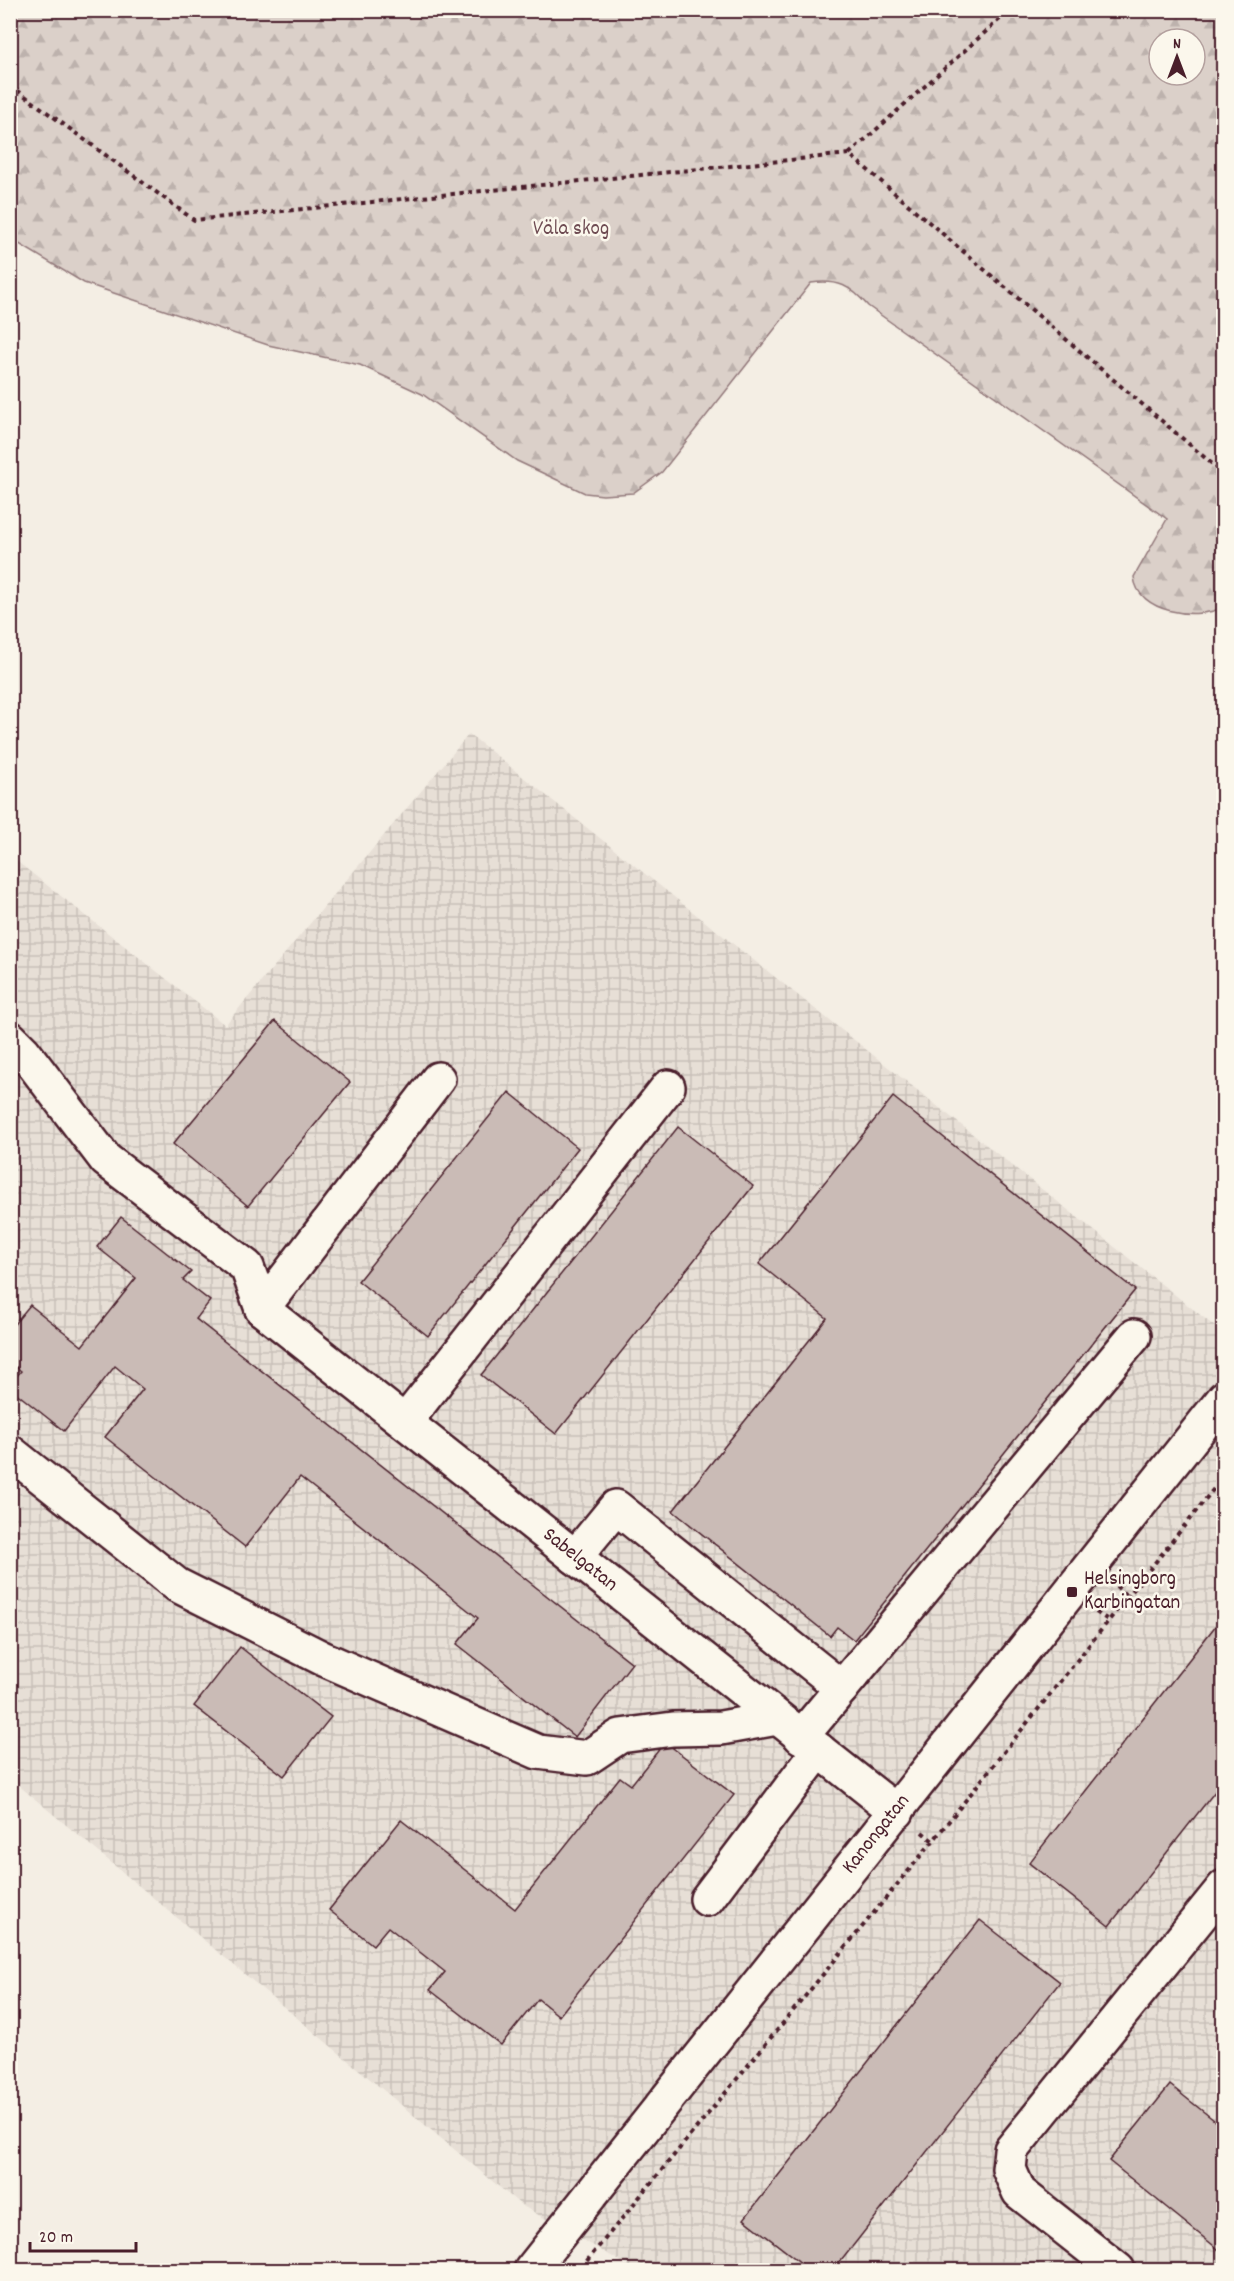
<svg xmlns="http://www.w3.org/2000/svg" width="1234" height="2281" viewBox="0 0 1234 2281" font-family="Dekko,sans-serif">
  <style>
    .industrial { fill: url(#industrial-grid) }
    .forest { fill: url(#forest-firs); stroke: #92787a; stroke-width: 1.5; fill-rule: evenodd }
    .building { fill: #cabbb6; stroke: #4a1f2b; stroke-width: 1.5 }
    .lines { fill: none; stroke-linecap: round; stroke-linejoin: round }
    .minor-casing { stroke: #4a1f2b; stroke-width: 38 }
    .path { stroke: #4a1f2b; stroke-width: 4; stroke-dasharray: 4.5 4.5; stroke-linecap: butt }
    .minor { stroke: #fbf7ec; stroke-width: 33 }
    .poi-dot { fill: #4a1f2b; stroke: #fbf7ec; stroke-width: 2 }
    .labels { text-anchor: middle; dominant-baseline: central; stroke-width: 5; stroke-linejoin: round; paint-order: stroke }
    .park-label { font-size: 21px; fill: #6e4b52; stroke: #fbf7ec }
    .street-label { font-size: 21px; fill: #4a1f2b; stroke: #fbf7ec }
    .poi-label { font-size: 21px; fill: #4a1f2b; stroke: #fbf7ec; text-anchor: start }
  </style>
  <defs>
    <pattern id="industrial-grid" width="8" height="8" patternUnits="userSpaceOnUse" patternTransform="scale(1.5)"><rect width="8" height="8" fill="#e7dfd6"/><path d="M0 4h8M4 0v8" fill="none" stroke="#c8bfb8"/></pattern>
    <pattern id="forest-firs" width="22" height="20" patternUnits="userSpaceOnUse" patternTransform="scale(1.5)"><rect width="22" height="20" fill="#dbd0c9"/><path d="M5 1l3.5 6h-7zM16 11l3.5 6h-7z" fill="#bdb2ad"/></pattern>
  </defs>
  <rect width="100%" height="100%" fill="#f4eee4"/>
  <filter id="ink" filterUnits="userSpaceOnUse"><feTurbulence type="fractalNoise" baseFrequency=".0167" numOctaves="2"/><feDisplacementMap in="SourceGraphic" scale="12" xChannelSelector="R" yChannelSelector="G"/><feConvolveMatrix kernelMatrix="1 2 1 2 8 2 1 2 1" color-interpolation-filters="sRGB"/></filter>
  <g filter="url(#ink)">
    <path class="industrial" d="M469,734L1223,1333V2270H636L521,2205L11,1779L10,856L225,1025Z"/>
    <path class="forest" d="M11,10L1223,11V607C1198,621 1137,613 1134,577L1167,519L868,306C851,286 838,279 811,283L662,472L633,493L603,495L585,493L517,461L422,394L360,365L268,345L84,283L11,239ZM1159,39H1195V75H1159Z"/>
    <path class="building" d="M275,1021L350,1082L248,1206L173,1144Z
      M509,1092L578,1148L428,1336L358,1281Z
      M893,1097L1135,1290L854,1640L837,1627L830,1636L673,1511L827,1318L759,1264Z
      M678,1127L753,1186L556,1434L481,1375Z
      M121,1217L191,1272L183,1280L210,1301L196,1319L632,1663L575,1737L457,1644L478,1618L300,1477L245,1547L105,1437L143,1389L115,1366L64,1431L10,1388V1384L21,1371L10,1362V1329L30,1305L82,1346L136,1278L97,1247Z
      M1224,1615V1780L1109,1926L1029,1863Z
      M240,1647L331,1717L284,1776L194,1706Z
      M665,1742L734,1795L559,2016L538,1999L501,2045L430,1990L445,1972L388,1927L373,1945L329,1910L401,1820L515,1909L620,1777L631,1785Z
      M980,1920L1060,1982L834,2270H810L744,2219Z
      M1170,2085L1224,2128V2254L1109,2161Z"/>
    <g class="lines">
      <g class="minor-casing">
        <g id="minor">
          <path d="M10,1038L24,1052L106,1160L247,1267L262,1309"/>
          <path id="s1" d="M262,1309L897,1812"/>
          <path d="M262,1309L438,1079"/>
          <path d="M405,1422L668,1087"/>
          <path d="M10,1452L177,1585L324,1659L538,1752L587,1758L620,1736L673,1729L721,1728L777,1718"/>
          <path d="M575,1557L616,1507L842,1688"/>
          <path d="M801,1737L1134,1336"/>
          <path d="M707,1899L819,1750"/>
          <path id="s2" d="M531,2270L1224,1398"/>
          <path d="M1118,2270L1019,2192L1009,2169L1011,2150L1224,1887"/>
        </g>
      </g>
      <path class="path" d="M10,85L194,220L849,154L1224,474
        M849,154L1010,10
        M1116,1586L1128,1597
        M1096,1612L1108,1620
        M922,1832L933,1841
        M581,2268L933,1841L1224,1476"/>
      <use href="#minor" class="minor"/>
    </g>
  </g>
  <rect class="poi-dot" x="1066" y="1586" width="12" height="12" rx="3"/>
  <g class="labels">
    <g class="park-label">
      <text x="571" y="230">Väla skog</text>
    </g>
    <g class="street-label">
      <text stroke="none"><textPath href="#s1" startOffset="405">Sabelgatan</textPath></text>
      <text stroke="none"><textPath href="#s2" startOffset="556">Kanongatan</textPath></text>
    </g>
    <g class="poi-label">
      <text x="1084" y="1580">Helsingborg<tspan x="1084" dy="24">Karbingatan</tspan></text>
    </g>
  </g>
  <rect width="1234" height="2281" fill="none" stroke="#fbf7ec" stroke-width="36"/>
  <rect x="18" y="18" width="1198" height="2245" fill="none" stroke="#4a1f2b" stroke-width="2" filter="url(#ink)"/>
  <g transform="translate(1177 57)"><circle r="28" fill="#fbf7ec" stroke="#b4a19f" stroke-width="1.5"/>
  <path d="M0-4.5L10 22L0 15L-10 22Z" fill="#4a1f2b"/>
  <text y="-9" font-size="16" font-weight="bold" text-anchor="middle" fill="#4a1f2b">N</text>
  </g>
  <path d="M30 2242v9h106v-9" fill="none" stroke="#4a1f2b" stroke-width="3"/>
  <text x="39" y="2242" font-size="18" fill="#4a1f2b" stroke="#fbf7ec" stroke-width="4.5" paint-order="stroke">20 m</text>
</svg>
